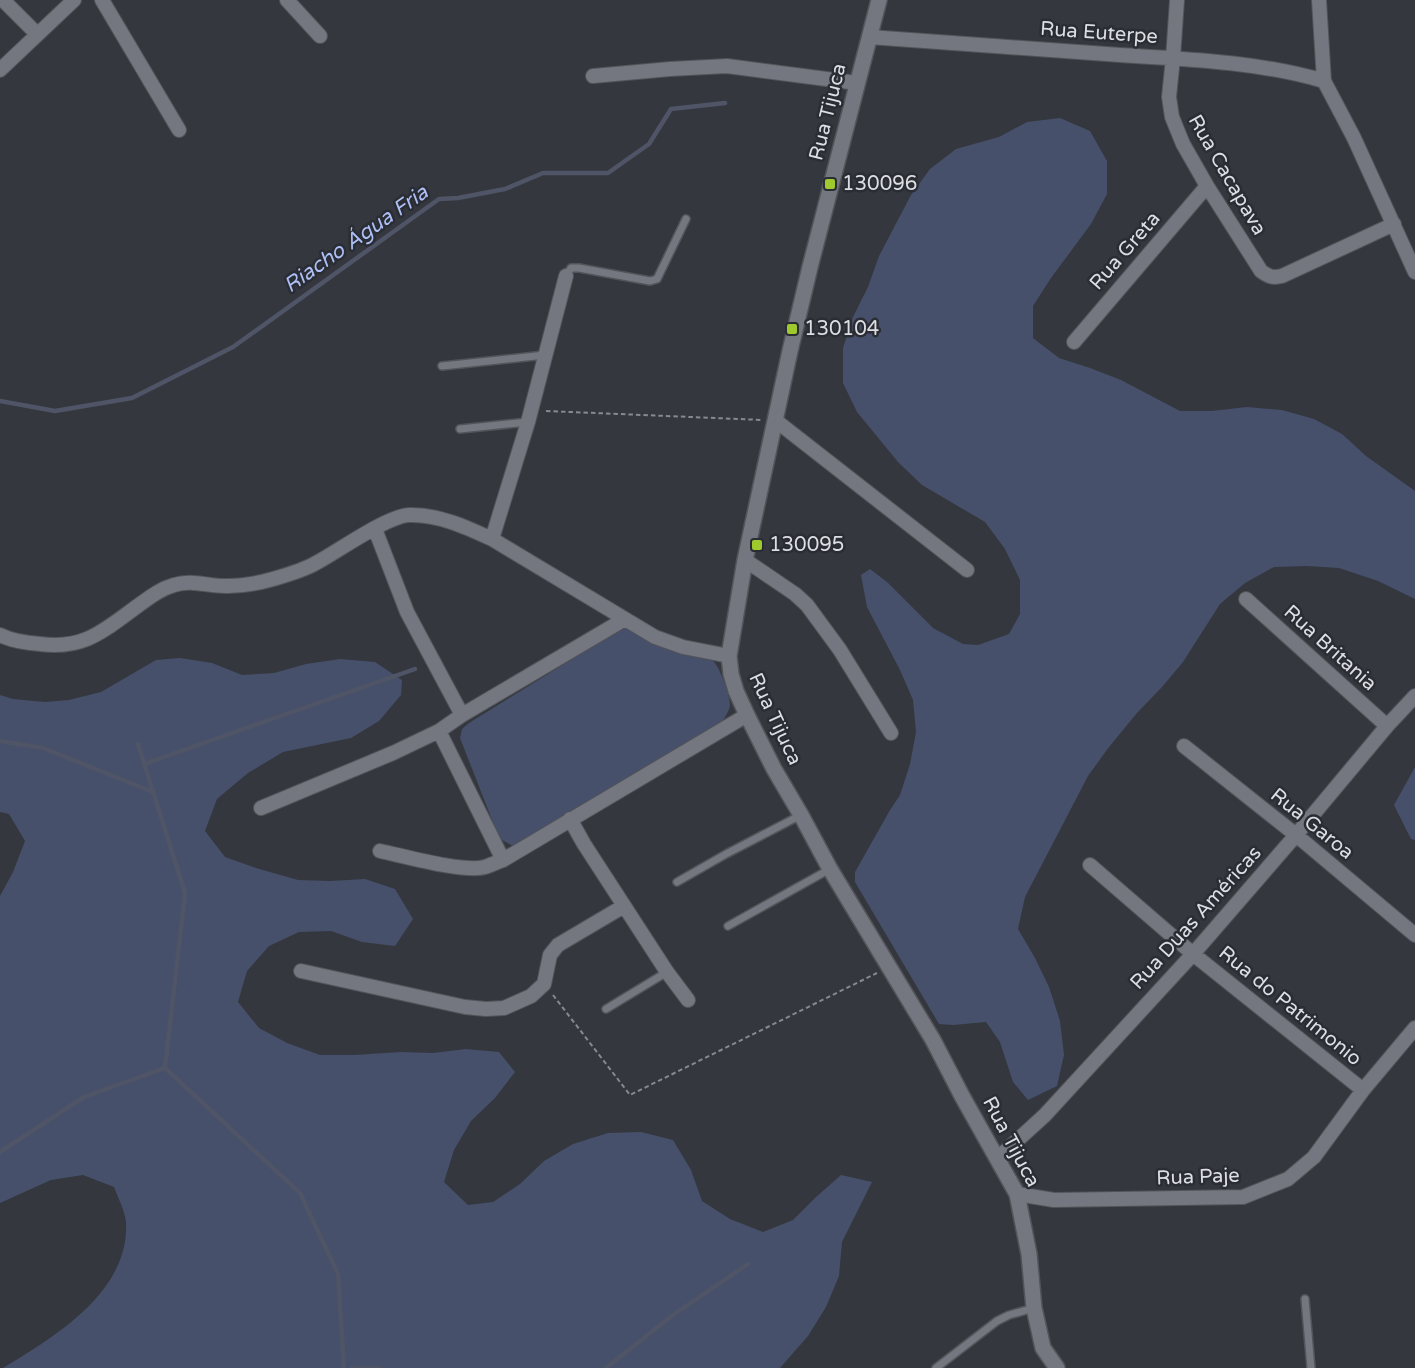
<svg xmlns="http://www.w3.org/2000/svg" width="1415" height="1368" viewBox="0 0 1415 1368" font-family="'Varela Round',sans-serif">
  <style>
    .green { fill: #47506a }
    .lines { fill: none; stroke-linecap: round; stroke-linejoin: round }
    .stream { stroke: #4f5466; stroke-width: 4.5 }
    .service-casing { stroke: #525459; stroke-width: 10 }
    .minor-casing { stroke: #525459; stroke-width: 16 }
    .tertiary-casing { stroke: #525459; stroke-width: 18 }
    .path { stroke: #87898f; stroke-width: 2; stroke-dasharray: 4.5 3; stroke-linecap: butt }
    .service { stroke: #74777f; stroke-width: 7 }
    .minor { stroke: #74777f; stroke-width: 14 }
    .tertiary { stroke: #74777f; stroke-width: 15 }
    .poi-dot { fill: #9eca2e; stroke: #2a2d33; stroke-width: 2 }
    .labels { text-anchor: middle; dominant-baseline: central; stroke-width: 5; stroke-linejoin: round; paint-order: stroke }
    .street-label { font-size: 20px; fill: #dddee3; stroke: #2a2d33 }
    .poi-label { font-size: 20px; fill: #dddee3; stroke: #2a2d33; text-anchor: start }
    .water-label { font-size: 21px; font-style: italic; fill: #adbff5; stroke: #2a2d33 }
  </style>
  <rect width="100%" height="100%" fill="#34373e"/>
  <path class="green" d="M1060,118L1090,131L1107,161V194L1091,224L1051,278L1033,306V338L1059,358L1090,368L1121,380L1180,411H1212L1247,407L1282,410L1314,419L1342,434L1366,456L1415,491V599L1378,581L1339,568L1307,566L1274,567L1245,583L1220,604L1183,662L1162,687L1137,713L1109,747L1088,776L1025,897L1018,929L1035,958L1049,987L1060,1021L1064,1055L1057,1086L1028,1100L1013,1082L1000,1042L986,1022L953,1025L939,1024L855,882V872L890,810L900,795L910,764L916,732L913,700L900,670L867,607L861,575L870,569L887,582L933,628L963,644L978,645L1009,634L1020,614V580L1005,549L985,522L922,485L898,462L857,412L843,383V348L853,317L868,287L879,256L911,195L930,169L956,149L999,137L1027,122Z
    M625,629H630L713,661C720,667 729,694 730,704C730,710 725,717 722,722L513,846L502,840L498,835L460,738L462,729L469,723L616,632Z
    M180,658L212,663L242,675L274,673L306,664L340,659L375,662L402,680L401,695L379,721L351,738L283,752L248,773L217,799L205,831L225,857L256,868L298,880L330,881L365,879L395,889L413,919L395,946L362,942L331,931L299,932L269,946L247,971L238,1002L259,1028L287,1043L320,1055H354L401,1052L433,1053L466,1049L499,1052L515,1072L495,1098L471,1121L454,1150L444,1182L468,1205L493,1202L520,1184L544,1161L573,1144L608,1133L641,1132L673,1140L691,1170L702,1201L730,1219L763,1232L793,1220L816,1197L841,1175L872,1182L842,1242L839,1276L826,1307L808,1336L780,1368H3C54,1337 130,1292 126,1222C125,1211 118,1198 114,1187L83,1175L51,1180L0,1203V896L13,872L25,841L9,814L0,812V695L13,699L45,702L69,700L101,692L156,660Z
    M1415,767V840L1411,839L1394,805Z"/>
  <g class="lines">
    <path class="stream" d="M0,401L55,411L132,398L233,347L439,199L458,198L505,189L543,173H608L649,144L671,109L725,103
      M0,741L43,748L153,792
      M138,744L185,893L165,1068L300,1193L338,1274L344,1368
      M144,764L415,669
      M0,1152L84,1097L165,1068
      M352,1368H379
      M606,1368L673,1315L748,1264"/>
    <g class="service-casing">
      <path id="service" d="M566,276L571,268H579L650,281L657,279L686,219
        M442,366L545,355
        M460,429L528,422
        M677,882L726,854L801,815
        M728,926L830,869
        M606,1009L667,972
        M1305,1299L1311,1368
        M936,1368L997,1321L1009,1315L1034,1308"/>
    </g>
    <g class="minor-casing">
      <path id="minor" d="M3,0L37,34
        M102,0L179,130
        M287,0L320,36
        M1177,0L1173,58L1169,97L1172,117L1183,144L1207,186L1261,271C1269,277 1273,278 1282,276L1394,224
        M1319,0L1324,81L1354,138L1415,272
        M869,37C953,43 1036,49 1120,55C1187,59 1260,62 1324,81
        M0,70L74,0
        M593,76L670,69L727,66L857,83
        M1074,342L1207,186
        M775,420L967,570
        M375,529L407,612L462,715
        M492,539L528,422L566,276
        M745,560L795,594L807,605L840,650L891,733
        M1246,599L1387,726
        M0,635C12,641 26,643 40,644C85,650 104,630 139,605C150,597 160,589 174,585C192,579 210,587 228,586C243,586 259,583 273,579C287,575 304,570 316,563C337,552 387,516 409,515C438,514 466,527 492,539L655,637L683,647L729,656
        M439,731L503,860
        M1184,746L1296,835L1415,935
        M261,808L393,753L439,731L462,715L625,619
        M570,819L584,844L667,972L688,1000
        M380,851C404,856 464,873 485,867C491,865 497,862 503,860L747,715
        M1090,865L1193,954L1363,1090
        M301,971L465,1007L486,1009L504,1008L531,996L544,984L550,955L558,945L624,906
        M998,1158L1045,1115L1193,954L1296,835L1387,726L1415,696
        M1017,1194L1054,1200L1243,1197L1288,1179L1314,1157L1363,1090L1415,1028"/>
    </g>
    <g class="tertiary-casing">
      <path id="tertiary" d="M879,0L810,267L790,351L745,560L729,656L731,674L736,691L747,715L774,769L801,815L830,869L933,1040L962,1096L1017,1194L1029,1254L1034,1308L1043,1348L1057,1368"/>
    </g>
    <path class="path" d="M546,411L762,420
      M553,995L630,1095L877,973"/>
    <use href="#service" class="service"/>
    <use href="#minor" class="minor"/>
    <use href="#tertiary" class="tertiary"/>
  </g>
  <g class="poi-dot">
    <rect x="824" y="178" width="12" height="12" rx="3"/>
    <rect x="786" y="323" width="12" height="12" rx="3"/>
    <rect x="751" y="539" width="12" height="12" rx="3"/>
  </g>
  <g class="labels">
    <g class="street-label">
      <text transform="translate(1099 33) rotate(4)">Rua Euterpe</text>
      <text transform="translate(828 112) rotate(-76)">Rua Tijuca</text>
      <text transform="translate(1227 175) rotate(60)">Rua Cacapava</text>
      <text transform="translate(1125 251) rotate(-49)">Rua Greta</text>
      <text transform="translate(1330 648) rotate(42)">Rua Britania</text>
      <text transform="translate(775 719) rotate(65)">Rua Tijuca</text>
      <text transform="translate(1312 824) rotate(39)">Rua Garoa</text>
      <text transform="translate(1196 918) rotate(-48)">Rua Duas Américas</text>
      <text transform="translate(1290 1006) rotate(39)">Rua do Patrimonio</text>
      <text transform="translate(1011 1142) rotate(62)">Rua Tijuca</text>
      <text transform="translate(1198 1177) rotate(-2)">Rua Paje</text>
    </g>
    <g class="poi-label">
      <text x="842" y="184">130096</text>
      <text x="804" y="329">130104</text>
      <text x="769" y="545">130095</text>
    </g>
    <g class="water-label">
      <text transform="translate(356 239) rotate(-35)">Riacho Água Fria</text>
    </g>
  </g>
</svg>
